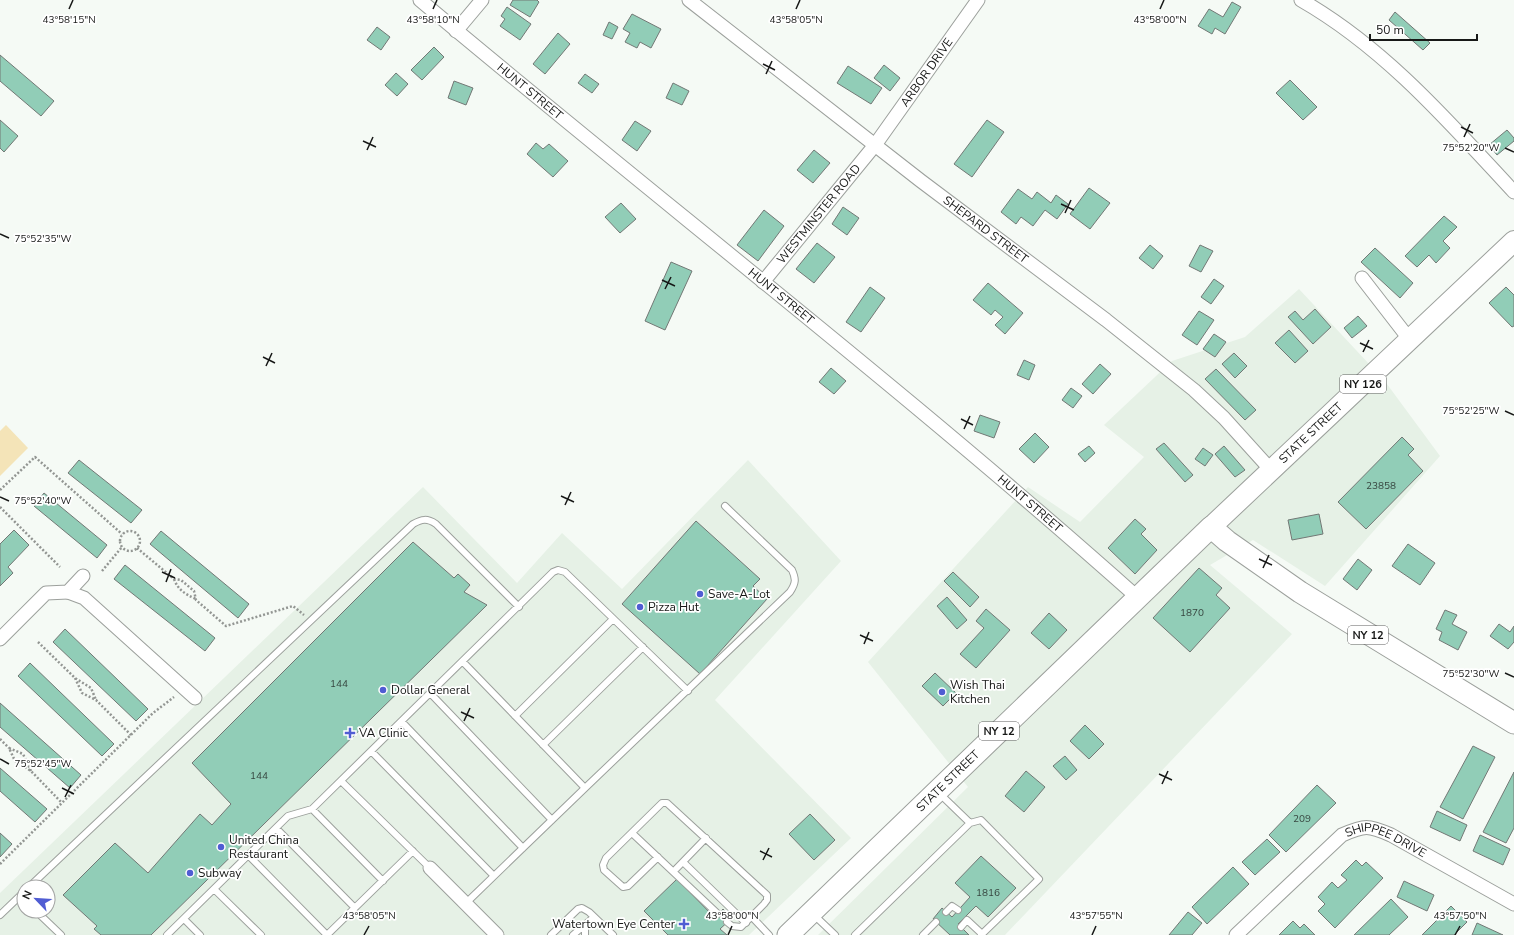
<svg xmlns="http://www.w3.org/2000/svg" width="1514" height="935" viewBox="0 0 1514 935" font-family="'Nunito Sans',sans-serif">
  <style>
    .built { fill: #e6f1e6; fill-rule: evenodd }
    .green { fill: #f4e4b8 }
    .building { fill: #91cdb7; stroke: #727875 }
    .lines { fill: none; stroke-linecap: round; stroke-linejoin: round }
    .service-casing { stroke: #9ca09c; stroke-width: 8 }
    .minor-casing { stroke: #9ca09c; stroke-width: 15 }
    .primary-casing { stroke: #9ca09c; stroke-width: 22 }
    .trunk-casing { stroke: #9ca09c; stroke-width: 23 }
    .path { stroke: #939693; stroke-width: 2.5; stroke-dasharray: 2 2; stroke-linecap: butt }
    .service { stroke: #fff; stroke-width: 6 }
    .minor { stroke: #fff; stroke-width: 13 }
    .primary { stroke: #fff; stroke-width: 20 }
    .trunk { stroke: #fff; stroke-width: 21 }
    .ticks { fill: none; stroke: #171817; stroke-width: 1.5 }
    .poi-dot { fill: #505dd3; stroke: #fff; stroke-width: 1.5 }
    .labels { text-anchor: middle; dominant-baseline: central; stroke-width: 3.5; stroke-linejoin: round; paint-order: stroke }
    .number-label { font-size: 10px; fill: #36453f }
    .shield { fill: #fff; stroke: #5d5d5d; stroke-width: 1 }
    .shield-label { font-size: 11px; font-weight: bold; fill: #171817 }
    .street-label { font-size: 12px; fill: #171817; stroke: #fff }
    .poi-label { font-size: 12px; fill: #171817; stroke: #fff; text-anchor: start }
    .ticks-label { font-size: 10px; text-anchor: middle; fill: #171817; stroke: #fff; stroke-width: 3.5; stroke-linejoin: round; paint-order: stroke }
  </style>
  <rect width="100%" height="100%" fill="#f5faf5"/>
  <path class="built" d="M1299,289L1384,380L1440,456L1325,586L1253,540L1210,565L1292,634L1005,935H818L968,787L868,662L1028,487L1080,522L1144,457L1104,425L1172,361L1245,337Z
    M748,460L841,561L715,700L851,838L749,935H0V893L423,487L517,583L562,533L622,589ZM24,887H48V911H24Z"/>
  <path class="green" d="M6,425L28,448L0,476V431Z"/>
  <path class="building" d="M513,0H537L539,2L530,17L510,5Z
    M1232,2L1241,7L1225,34L1215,28L1212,34L1198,26L1209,9L1223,17Z
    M507,7L531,24L520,40L500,26L505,19L501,16Z
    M1395,12L1430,43L1423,50L1389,20Z
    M632,14L661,29L651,48L640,42L637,48L625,42L630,33L623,29Z
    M609,22L618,27L612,39L603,35Z
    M377,27L390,37L381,50L367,40Z
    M558,33L570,44L545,74L533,64Z
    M434,47L444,57L422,80L411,70Z
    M0,55L54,101L41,116L0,81Z
    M884,65L900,78L890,91L874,78Z
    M848,66L882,88L871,104L837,83Z
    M396,73L408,84L397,96L385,85Z
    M585,74L599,84L592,93L578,83Z
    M1290,80L1317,107L1303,120L1276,93Z
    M454,81L473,88L466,105L448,98Z
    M673,83L689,91L682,105L666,98Z
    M0,120L18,136L4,152L0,148Z
    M987,120L1004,132L972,177L954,164Z
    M635,121L651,131L637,151L622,140Z
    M1507,130L1514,138V141L1497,155L1489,145Z
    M536,143L543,149L549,144L568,161L553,177L527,154Z
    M814,150L830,163L813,183L797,170Z
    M1089,188L1110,203L1090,229L1070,214Z
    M1018,189L1032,199L1037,192L1051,203L1056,195L1068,204L1057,219L1045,210L1033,226L1021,217L1016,224L1001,212Z
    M621,203L636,219L620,233L605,217Z
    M843,207L859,218L847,235L832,224Z
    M764,210L784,226L758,261L737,245Z
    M1444,216L1457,227L1443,241L1450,248L1436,263L1429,255L1417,267L1405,256Z
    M817,243L835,257L814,283L796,269Z
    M1150,245L1163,256L1153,269L1139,258Z
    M1200,245L1213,251L1201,272L1189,266Z
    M1375,248L1413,283L1400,298L1361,262Z
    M671,262L692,271L665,330L645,321Z
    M1214,279L1224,286L1211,304L1201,297Z
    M988,283L1023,313L1005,334L995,325L1003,317L995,310L991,315L973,300Z
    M870,287L885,298L861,332L846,322Z
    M1506,287L1514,295V326L1512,327L1489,303Z
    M1315,309L1331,327L1313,344L1288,317L1295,311L1303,320Z
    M1199,311L1214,320L1197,345L1182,335Z
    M1358,316L1367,326L1352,338L1344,328Z
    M1289,330L1308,351L1295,363L1275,343Z
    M1214,334L1226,342L1215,357L1203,349Z
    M1234,353L1247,366L1235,378L1222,364Z
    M1024,360L1035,365L1029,380L1017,375Z
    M1100,364L1111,374L1093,394L1082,384Z
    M831,368L846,381L834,394L819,382Z
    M1216,369L1256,410L1245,420L1205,379Z
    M1071,388L1082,396L1073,408L1062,400Z
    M980,415L1000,422L994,438L974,431Z
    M1035,433L1049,447L1034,463L1019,449Z
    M1402,437L1414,449L1408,455L1423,471L1366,529L1338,502Z
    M1164,443L1193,475L1185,482L1156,449Z
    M1089,446L1095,453L1085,462L1078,454Z
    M1224,446L1245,470L1235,477L1215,454Z
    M1203,448L1213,455L1205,466L1195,459Z
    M79,460L142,510L131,523L68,473Z
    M44,493L107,545L97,558L34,506Z
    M1319,514L1323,534L1292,540L1288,520Z
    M1135,519L1146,529L1141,534L1157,550L1135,574L1108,548Z
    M696,521L760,579L753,586L767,599L700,674L622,604Z
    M14,530L29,545L8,567L13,573L0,586V544Z
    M161,531L249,604L238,618L150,544Z
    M413,542L454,578L458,574L470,585L464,592L487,605L151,935H101L94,929L97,926L63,895L115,843L148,873L200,814L212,825L231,804L192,763Z
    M1408,544L1435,563L1420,585L1392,566Z
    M1358,559L1372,570L1357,590L1343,579Z
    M125,565L215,638L205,651L114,579Z
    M1199,568L1222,588L1216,595L1230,608L1190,652L1153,618Z
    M953,572L979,597L970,607L944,581Z
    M947,597L967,620L957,629L937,606Z
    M986,609L1010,630L976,668L960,654L984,628L976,621Z
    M1445,610L1457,615L1452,624L1467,632L1458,650L1439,640L1442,632L1436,629Z
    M1049,613L1067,630L1049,649L1031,633Z
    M1499,624L1510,632L1514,626V642L1508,649L1490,636Z
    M65,629L148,709L136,721L53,642Z
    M30,663L114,744L102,756L18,676Z
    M935,673L956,693L943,706L922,686Z
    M0,703L81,775L70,788L0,727Z
    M1085,725L1104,744L1089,759L1070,741Z
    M1473,746L1495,757L1463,819L1440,807Z
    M1065,756L1077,770L1066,780L1053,766Z
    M0,768L47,809L35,822L0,791Z
    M1026,771L1045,787L1024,812L1005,796Z
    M1514,772V828L1506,843L1483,832Z
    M1317,785L1336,803L1286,852L1269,835Z
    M1437,811L1467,825L1460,841L1430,827Z
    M810,814L835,840L814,860L789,834Z
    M0,833L12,844L0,857Z
    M1480,835L1510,849L1503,865L1473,851Z
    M1267,839L1280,852L1255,875L1242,862Z
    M981,856L1016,888L988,917L976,906L958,924L969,935H950L933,919L942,908L952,917L970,897L955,883Z
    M1356,860L1362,866L1366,862L1383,878L1335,928L1318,911L1325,904L1318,897L1332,882L1338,888L1347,880L1341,875Z
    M1233,867L1249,884L1207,924L1192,907Z
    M677,879L715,918L723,909L732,918L720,929L727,935H668L644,911Z
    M1404,881L1434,895L1427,911L1397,897Z
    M1391,899L1408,917L1389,935H1354Z
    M1451,906L1467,922L1454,935H1422Z
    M1188,912L1202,923L1192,935H1169Z
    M1293,921L1300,928L1304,924L1315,935H1279Z
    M1477,923L1503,935H1472Z"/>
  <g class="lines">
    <g class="service-casing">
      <path id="service" d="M463,662L585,788L465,904
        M431,694L552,820
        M515,716L613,619
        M402,722L523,848
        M543,745L643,647
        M371,751L494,876
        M341,781L430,868
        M585,788L790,592C796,583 796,579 792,570L725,506
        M940,794L970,823
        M312,809L383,881
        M276,828L355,908
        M632,833L718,914
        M248,855L327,935
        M658,857L628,886L623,887L604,870L603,865L606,858L662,803H667L767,895V900L764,904L741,927L732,926L727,922
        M683,862L746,923
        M674,871L706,838
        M29,887L413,524C422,519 427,518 436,524L519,607
        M214,889L261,935
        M36,911L61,935
        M946,912L952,906L958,910
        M0,915L24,892
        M814,915L835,935
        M752,917L769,935
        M184,919L200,935
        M585,925V935
        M961,927L967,920L982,934
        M167,935L288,816L312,809L553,572L558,570L565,572L688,691
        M327,935L413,851
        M551,935L578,909L582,908L589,912L613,935
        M573,935L594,917
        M855,935L970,823L981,820L1039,879L981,935
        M923,935L936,922"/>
    </g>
    <g class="minor-casing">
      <g id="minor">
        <path id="s1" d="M420,0C658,200 905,390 1137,597"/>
        <path id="s2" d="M689,0L921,181L1106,320L1194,390L1224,418L1271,470"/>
        <path d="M1301,0C1385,48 1449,122 1514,192"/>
        <path d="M456,31L482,0"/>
        <path d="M1362,278L1410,340"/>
        <path id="s3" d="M763,282L875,145L978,0"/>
        <path d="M68,592L84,598L195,698"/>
        <path d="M0,639L46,593L68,592L83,576"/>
        <path d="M430,868L497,935"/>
        <path id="s4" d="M1236,935L1342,835C1365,825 1368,825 1391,835L1514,904"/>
      </g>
    </g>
    <g class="primary-casing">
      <g id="primary">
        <path id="s5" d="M1211,527L1514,241"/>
      </g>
    </g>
    <g class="trunk-casing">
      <g id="trunk">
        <path id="s6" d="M788,935L1211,527L1227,541L1300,592L1514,723"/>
      </g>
    </g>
    <path class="path" d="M0,490L35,457L122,534
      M0,507L60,567
      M120 541a10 10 0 1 1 20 0a10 10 0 1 1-20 0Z
      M137,548L174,579L181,580L194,591L196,600L226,626L293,606L304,615
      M102,571L122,547
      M174,579C178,590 185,594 196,599
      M38,642L75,678L91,688L96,700
      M75,678L82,693L96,700L131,735
      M0,739L9,748
      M31,771L23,754L9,748L15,761L31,771L62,803
      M0,864L153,713L174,697"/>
    <use href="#service" class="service"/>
    <use href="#minor" class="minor"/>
    <use href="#primary" class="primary"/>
    <use href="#trunk" class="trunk"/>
  </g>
  <path class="ticks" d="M69,9L73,0M433,9L437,0M796,9L800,0M1160,9L1164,0M763,64L775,70M766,74L772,61M1461,127L1473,133M1464,137L1470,124M363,141L376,147M1505,148L1514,152M367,150L373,137M1061,204L1074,210M1065,213L1071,200M0,234L9,238M662,280L675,286M665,289L671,277M1360,343L1373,349M1363,352L1369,340M263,357L275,363M266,366L272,353M1505,411L1514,415M961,419L973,425M964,429L970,416M561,496L574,502M0,497L9,501M565,505L571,492M1259,559L1272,565M1263,568L1269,555M162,572L175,578M166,582L171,569M860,635L873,641M864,644L869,632M1505,673L1514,677M461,712L474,718M464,721L470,708M0,759L9,764M1159,774L1172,780M1162,784L1168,771M62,788L74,794M65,797L71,785M760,851L772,857M763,860L769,848M364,935L369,926M728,935L732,926M1092,935L1096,926M1455,935L1460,926"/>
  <g class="poi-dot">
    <circle cx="700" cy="594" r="4"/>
    <circle cx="640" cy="607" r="4"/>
    <circle cx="383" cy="690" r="4"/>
    <circle cx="942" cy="692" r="4"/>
    <path d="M348 727h4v4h4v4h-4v4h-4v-4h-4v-4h4z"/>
    <circle cx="221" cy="847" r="4"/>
    <circle cx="190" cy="873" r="4"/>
    <path d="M682 918h4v4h4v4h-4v4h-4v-4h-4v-4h4z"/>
  </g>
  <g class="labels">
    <g class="number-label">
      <text x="1381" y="486">23858</text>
      <text x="1192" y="613">1870</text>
      <text x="339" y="684">144</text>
      <text x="259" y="776">144</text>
      <text x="1302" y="819">209</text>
      <text x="988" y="893">1816</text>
    </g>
    <g class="shield">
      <rect x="1340" y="375" width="46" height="18" rx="3"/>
      <rect x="1348" y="626" width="40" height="18" rx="3"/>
      <rect x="979" y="722" width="40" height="18" rx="3"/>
    </g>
    <g class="shield-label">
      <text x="1363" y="384">NY 126</text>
      <text x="1368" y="635">NY 12</text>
      <text x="999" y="731">NY 12</text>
    </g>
    <g class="street-label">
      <text stroke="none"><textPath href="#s3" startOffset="266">ARBOR DRIVE</textPath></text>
      <text stroke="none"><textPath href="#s1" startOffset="143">HUNT STREET</textPath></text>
      <text stroke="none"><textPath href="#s3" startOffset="88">WESTMINSTER ROAD</textPath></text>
      <text stroke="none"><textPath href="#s2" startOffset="375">SHEPARD STREET</textPath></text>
      <text stroke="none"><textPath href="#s1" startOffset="467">HUNT STREET</textPath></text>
      <text stroke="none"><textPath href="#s5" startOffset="137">STATE STREET</textPath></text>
      <text stroke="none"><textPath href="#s1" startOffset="791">HUNT STREET</textPath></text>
      <text stroke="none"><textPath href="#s6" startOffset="222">STATE STREET</textPath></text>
      <text stroke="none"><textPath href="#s4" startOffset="193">SHIPPEE DRIVE</textPath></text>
    </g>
    <g class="poi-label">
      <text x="708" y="594">Save-A-Lot</text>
      <text x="648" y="607">Pizza Hut</text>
      <text x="950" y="685">Wish Thai<tspan x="950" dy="14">Kitchen</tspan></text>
      <text x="391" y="690">Dollar General</text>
      <text x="359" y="733">VA Clinic</text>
      <text x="229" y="840">United China<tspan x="229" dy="14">Restaurant</tspan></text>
      <text x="198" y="873">Subway</text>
      <text x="675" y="924" text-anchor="end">Watertown Eye Center</text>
    </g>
  </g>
  <g class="ticks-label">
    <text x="69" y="23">43°58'15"N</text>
    <text x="433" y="23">43°58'10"N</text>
    <text x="796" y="23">43°58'05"N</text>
    <text x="1160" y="23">43°58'00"N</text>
    <text x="1471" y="151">75°52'20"W</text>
    <text x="43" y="242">75°52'35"W</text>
    <text x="1471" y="414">75°52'25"W</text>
    <text x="43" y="504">75°52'40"W</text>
    <text x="1471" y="677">75°52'30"W</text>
    <text x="43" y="767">75°52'45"W</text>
    <text x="369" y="919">43°58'05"N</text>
    <text x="732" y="919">43°58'00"N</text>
    <text x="1096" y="919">43°57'55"N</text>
    <text x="1460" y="919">43°57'50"N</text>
  </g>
  <g transform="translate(36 899) rotate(295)"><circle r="19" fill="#ffffff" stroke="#a2a3a2"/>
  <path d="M0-3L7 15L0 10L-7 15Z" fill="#505dd3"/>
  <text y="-6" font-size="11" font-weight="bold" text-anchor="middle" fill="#171817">N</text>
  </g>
  <path d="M1370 34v6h107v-6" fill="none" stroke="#171817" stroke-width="2"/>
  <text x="1376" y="34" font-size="12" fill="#171817" stroke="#ffffff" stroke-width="3" paint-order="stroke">50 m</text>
</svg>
